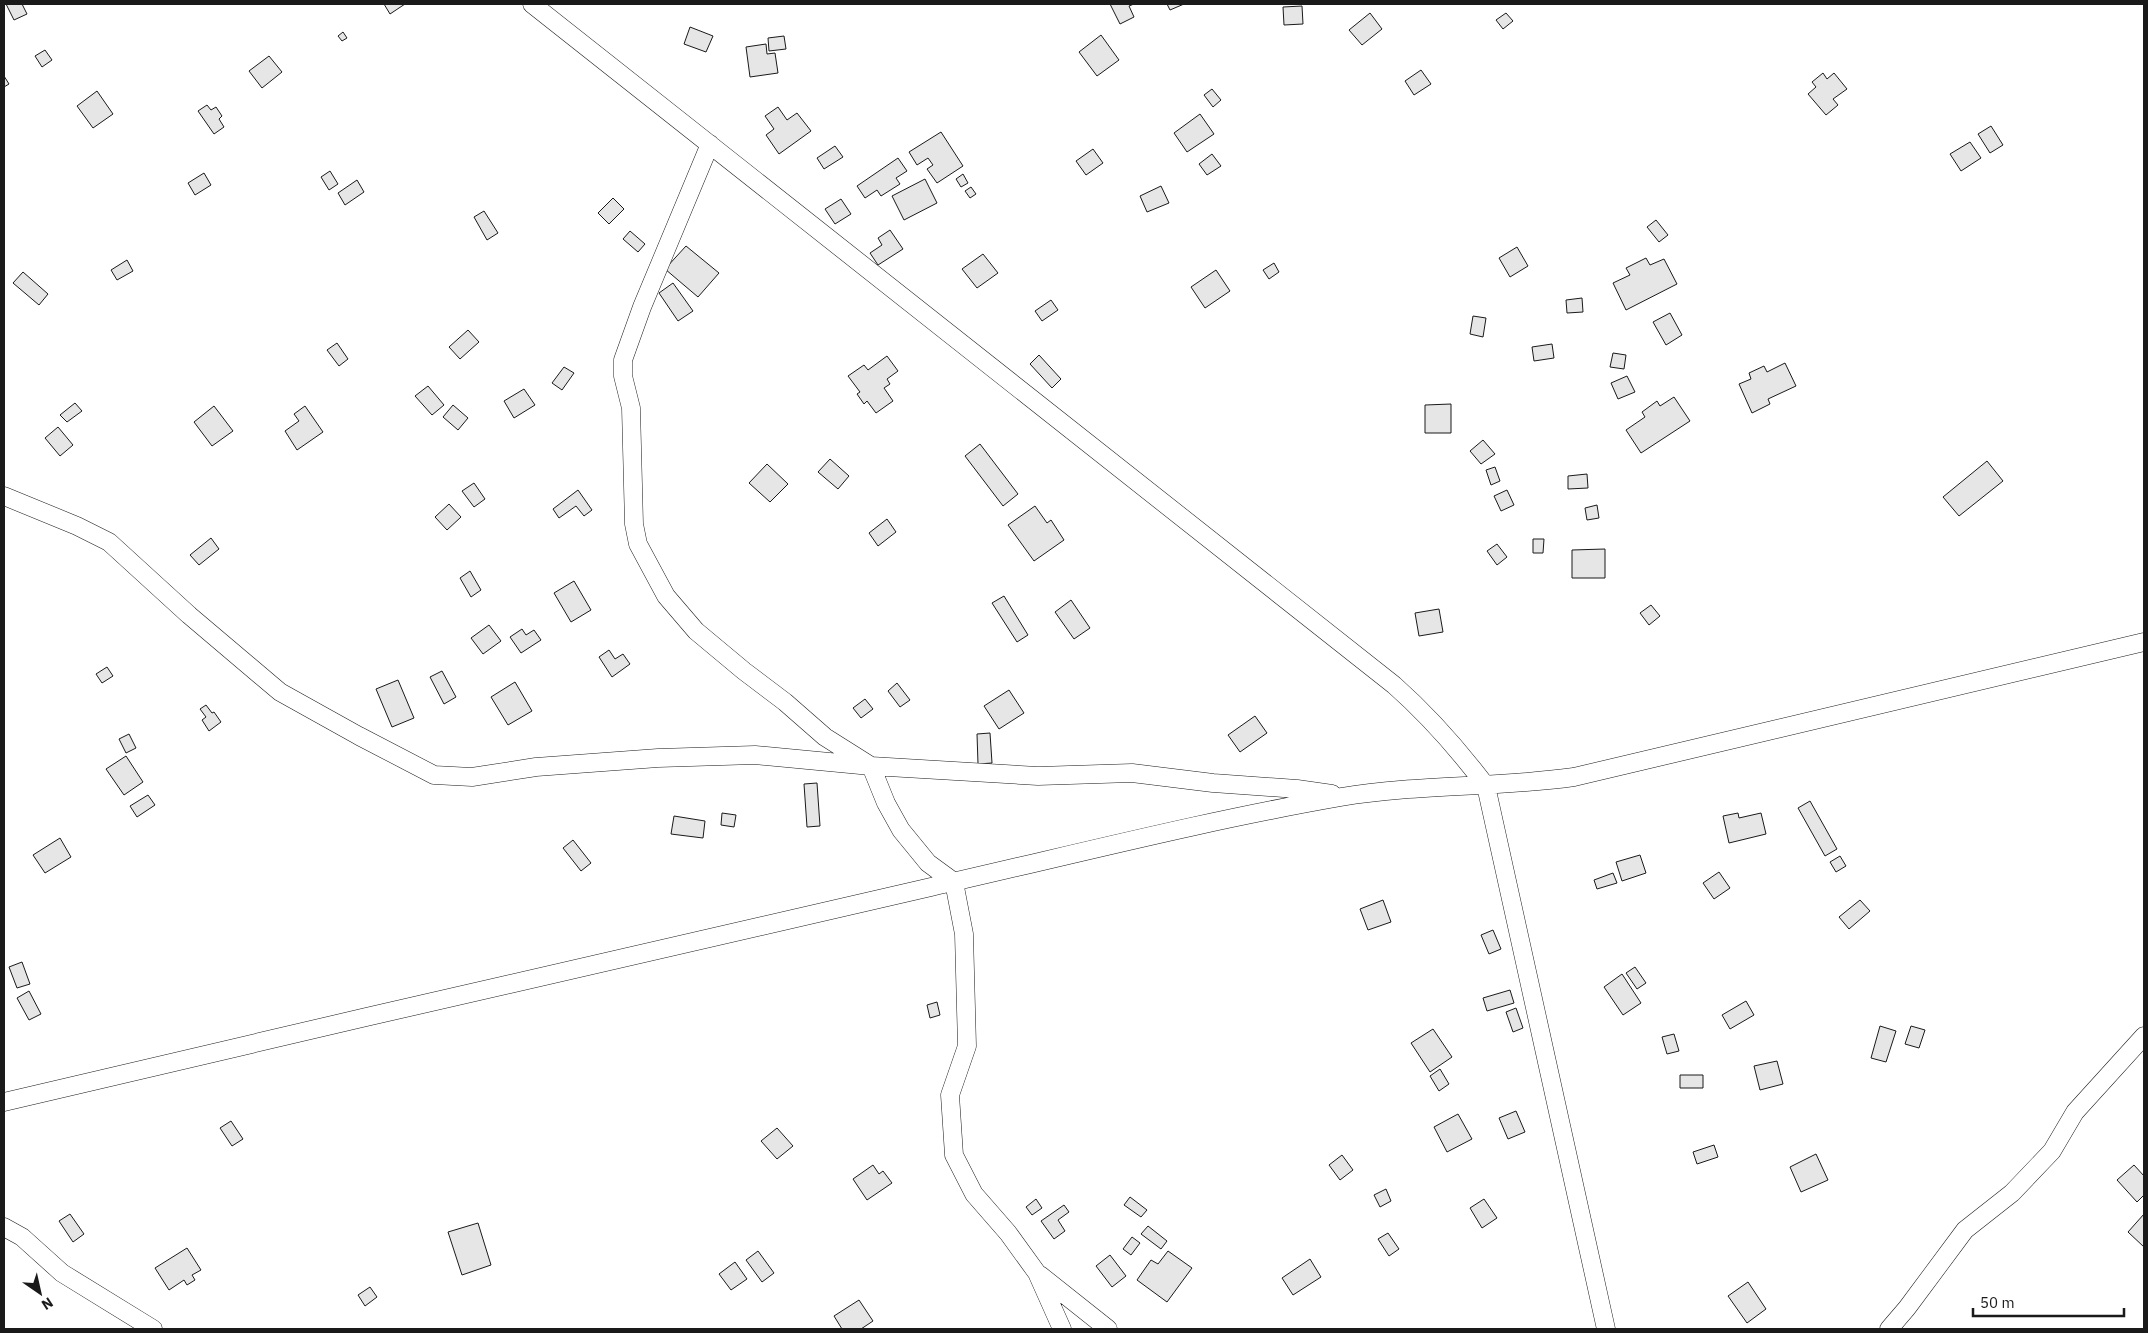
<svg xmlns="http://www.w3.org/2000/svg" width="2148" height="1333" viewBox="0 0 2148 1333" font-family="'IBM Plex Sans',sans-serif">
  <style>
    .building { fill: #e6e6e6; stroke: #1a1a1a }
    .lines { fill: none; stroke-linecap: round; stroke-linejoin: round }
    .minor-casing { stroke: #1a1a1a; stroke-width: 19 }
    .minor { stroke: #fff; stroke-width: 18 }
  </style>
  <rect width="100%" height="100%" fill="#fff"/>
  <path class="building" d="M6,4H22L27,14L14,20Z
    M384,4H405L390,14Z
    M1110,4H1134L1129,6L1134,17L1120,24Z
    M1167,4H1184L1170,10Z
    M1302,6L1303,24L1284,25L1283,7Z
    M1370,13L1382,29L1362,45L1349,30Z
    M1506,13L1513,21L1503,29L1496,20Z
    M690,27L713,36L706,52L684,44Z
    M343,32L347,38L342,41L338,36Z
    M1101,35L1119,60L1097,76L1079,52Z
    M784,36L786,49L769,51L768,38Z
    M766,44L767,54L775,53L778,73L750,77L746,47Z
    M45,50L52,60L42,67L35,56Z
    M269,56L282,72L262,88L249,71Z
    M1421,70L1431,84L1414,95L1405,81Z
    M1823,73L1827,79L1834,73L1847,89L1833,99L1838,105L1826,115L1808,94L1816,87L1812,82Z
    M4,76L9,84L4,87Z
    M1212,89L1221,100L1213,107L1204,95Z
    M97,91L113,114L93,128L77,106Z
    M207,105L211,110L216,107L222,116L219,119L224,127L214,134L198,111Z
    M778,107L787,120L797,113L811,131L779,154L766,135L774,129L765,116Z
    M1200,114L1214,134L1187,152L1174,133Z
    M1991,126L2003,145L1990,153L1978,134Z
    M941,132L963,166L937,183L927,169L933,165L928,158L917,165L909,152Z
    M1970,142L1981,158L1961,171L1950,154Z
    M835,146L843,157L824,169L817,158Z
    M1093,149L1103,163L1086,175L1076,161Z
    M1212,154L1221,166L1207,175L1199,164Z
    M898,158L907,171L896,178L900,184L881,196L877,190L865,198L857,186Z
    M330,171L338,184L329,190L321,177Z
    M204,173L211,185L195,195L188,183Z
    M963,174L968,183L961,187L956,179Z
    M925,179L937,203L904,220L892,196Z
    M357,180L364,192L345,205L338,193Z
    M1161,186L1169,203L1147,212L1140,196Z
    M971,187L976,194L970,198L965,191Z
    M613,198L624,209L609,224L598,213Z
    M841,199L851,214L835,224L825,209Z
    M484,211L498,233L487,240L474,217Z
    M1656,220L1668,235L1659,242L1647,227Z
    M890,230L903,249L878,265L870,253L882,245L878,238Z
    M630,231L645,244L638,252L623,239Z
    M686,246L719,273L698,297L665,269Z
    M1517,247L1528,266L1510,277L1499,258Z
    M983,254L998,273L977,288L962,269Z
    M1646,258L1650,265L1664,259L1677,284L1626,310L1613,283L1630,275L1626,268Z
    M127,260L133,271L117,280L111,270Z
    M1274,263L1279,272L1269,279L1263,270Z
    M1216,270L1230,291L1205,308L1191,287Z
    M23,272L48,294L39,305L13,283Z
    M673,283L693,311L678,321L659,293Z
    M1582,298L1583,312L1567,313L1566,300Z
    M1051,300L1058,310L1042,321L1035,311Z
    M1670,313L1682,335L1666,345L1653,322Z
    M1473,316L1486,318L1483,337L1470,334Z
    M468,330L479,342L460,359L449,347Z
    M337,343L348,359L339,366L327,350Z
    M1552,344L1554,358L1534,361L1532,347Z
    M1613,353L1626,355L1624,369L1610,367Z
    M1039,355L1061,379L1052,388L1030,364Z
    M887,356L898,371L887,379L890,384L884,388L893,401L876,413L867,401L864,404L857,394L860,392L848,376L864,365L868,370Z
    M1785,363L1796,386L1768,399L1770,404L1752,413L1739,384L1751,379L1749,373L1764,366L1767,372Z
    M564,367L574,373L562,390L552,383Z
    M1627,376L1635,392L1618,399L1611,383Z
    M428,386L444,405L432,415L415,396Z
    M524,389L535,405L514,418L504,401Z
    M1674,397L1690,421L1641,453L1626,430L1645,417L1642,412L1657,401L1660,406Z
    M75,403L82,411L67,422L60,415Z
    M1451,404V433H1425V405Z
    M453,405L468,418L458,430L443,417Z
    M214,406L233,431L212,446L194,422Z
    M305,406L323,432L297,450L285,431L299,421L294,414Z
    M58,427L73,445L60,456L45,438Z
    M1483,440L1495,454L1481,464L1470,451Z
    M980,444L1018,494L1003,506L965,456Z
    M830,459L849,476L838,489L818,472Z
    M1987,461L2003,481L1959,516L1943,497Z
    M767,464L788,484L770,502L749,483Z
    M1495,467L1500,481L1491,485L1486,470Z
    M1587,474L1588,488L1568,489V476Z
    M474,483L485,499L474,507L462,491Z
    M578,490L592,510L584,516L576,506L559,518L553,509Z
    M1507,490L1514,505L1501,511L1494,496Z
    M449,504L461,517L447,530L435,517Z
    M1597,505L1599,518L1587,520L1585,508Z
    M1035,506L1047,523L1051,520L1064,540L1034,561L1008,525Z
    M887,519L896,532L878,546L869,533Z
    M211,538L219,549L199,565L190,555Z
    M1533,539H1544L1543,553H1533Z
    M1497,544L1507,557L1497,565L1487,551Z
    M1605,549V578H1572V550Z
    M470,571L481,590L471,597L460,578Z
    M574,581L591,610L571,622L554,593Z
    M1004,596L1028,635L1017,642L992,603Z
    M1071,600L1090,628L1074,639L1055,612Z
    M1651,605L1660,616L1649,625L1640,613Z
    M1439,609L1443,632L1419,636L1415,613Z
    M489,625L501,641L483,654L471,638Z
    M522,629L526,635L534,630L541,640L521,653L510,637Z
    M609,650L615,659L623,654L630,664L612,677L599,657Z
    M107,667L113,676L102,683L96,674Z
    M442,671L456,697L444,704L430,677Z
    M398,680L414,718L392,727L376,689Z
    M515,682L532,711L508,725L491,697Z
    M897,683L910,700L900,707L888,691Z
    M1009,690L1024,713L999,729L984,706Z
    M865,699L873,709L861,718L853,708Z
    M206,705L212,713L214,712L221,722L209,731L202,720L206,717L200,709Z
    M1255,716L1267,733L1240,752L1228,735Z
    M990,733L992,763L978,764L977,734Z
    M129,734L136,748L126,753L119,739Z
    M126,756L143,782L124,795L106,769Z
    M817,783L820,826L807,827L804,784Z
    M148,795L155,805L137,817L130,806Z
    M1810,801L1837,849L1825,856L1798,808Z
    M722,813L736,815L734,827L721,825Z
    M1738,813L1739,818L1761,813L1766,834L1729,843L1723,816Z
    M674,816L705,821L703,838L671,834Z
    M60,838L71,857L45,873L33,855Z
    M573,840L591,863L581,871L563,848Z
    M1640,855L1646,873L1622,881L1616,862Z
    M1840,856L1846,866L1836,872L1830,862Z
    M1719,872L1730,888L1714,899L1703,883Z
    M1613,873L1617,883L1597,889L1594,880Z
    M1383,900L1391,922L1368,930L1360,909Z
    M1860,900L1870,911L1849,929L1839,917Z
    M1493,930L1501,949L1489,954L1481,935Z
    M22,962L30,984L17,988L9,967Z
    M1635,967L1646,983L1637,989L1626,973Z
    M1622,974L1641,1003L1623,1015L1604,987Z
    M1510,990L1514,1003L1487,1011L1483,998Z
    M29,991L41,1014L29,1020L17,998Z
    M1746,1001L1754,1015L1730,1029L1722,1015Z
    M937,1002L940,1015L930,1018L927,1005Z
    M1516,1008L1523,1028L1513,1032L1506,1012Z
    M1880,1026L1896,1031L1886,1062L1871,1058Z
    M1911,1026L1925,1030L1919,1048L1905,1044Z
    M1433,1029L1452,1057L1430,1072L1411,1043Z
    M1674,1034L1679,1051L1667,1054L1662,1037Z
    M1777,1061L1783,1084L1760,1090L1754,1066Z
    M1440,1069L1449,1084L1439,1091L1430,1076Z
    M1680,1075H1703V1088H1680Z
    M1516,1111L1525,1132L1508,1139L1499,1118Z
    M1458,1114L1472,1139L1447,1152L1434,1127Z
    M231,1121L243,1139L232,1146L220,1128Z
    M777,1128L793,1146L777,1159L761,1141Z
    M1714,1145L1718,1157L1697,1164L1693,1152Z
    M1816,1154L1828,1180L1801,1192L1790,1167Z
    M1342,1155L1353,1170L1340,1180L1329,1165Z
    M873,1165L879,1174L883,1171L892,1183L867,1200L853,1179Z
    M2134,1165L2144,1176V1195L2137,1202L2117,1180Z
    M1386,1189L1391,1201L1380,1207L1374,1195Z
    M1130,1197L1147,1210L1141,1217L1124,1205Z
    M1036,1199L1042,1208L1032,1215L1026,1207Z
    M1484,1199L1497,1218L1482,1228L1470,1208Z
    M1064,1205L1069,1212L1058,1220L1065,1231L1054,1239L1041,1221Z
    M70,1214L84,1234L73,1242L59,1221Z
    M2144,1214V1247L2128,1232Z
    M478,1223L491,1265L462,1275L448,1232Z
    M1148,1226L1167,1241L1161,1249L1141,1234Z
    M1388,1233L1399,1249L1389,1256L1378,1239Z
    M1132,1237L1140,1243L1131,1255L1123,1249Z
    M187,1248L201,1270L192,1275L195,1280L187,1285L184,1280L169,1290L155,1268Z
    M758,1251L774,1273L762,1282L746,1260Z
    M1168,1251L1192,1268L1167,1302L1137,1280L1151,1260L1158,1264Z
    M1110,1255L1126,1276L1112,1287L1096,1266Z
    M1310,1259L1321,1277L1293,1295L1282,1278Z
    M735,1262L747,1279L731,1290L719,1274Z
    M1748,1282L1766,1309L1747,1323L1728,1296Z
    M370,1287L377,1297L365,1306L358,1295Z
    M859,1300L873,1321L861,1329H842L834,1316Z"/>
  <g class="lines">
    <g class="minor-casing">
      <path id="minor" d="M532,4L1394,685C1429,716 1458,749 1486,786L1606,1329
        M710,144L642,307L623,360V376L631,408L634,524L638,544L666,596L696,631L744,671L785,702L825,737L871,766L886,803L901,830L928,863L954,882L964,934L967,1046L950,1095L954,1155L974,1194L1008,1233L1037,1273L1062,1329
        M4,496L77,526L109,542L189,615L280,692L359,736L434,775L472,777L536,767L658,758L755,755L871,766L1038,776L1132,773L1213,783L1297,789L1332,794
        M4,1102C313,1030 621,956 931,887C1068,856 1203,821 1341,797C1418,784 1497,788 1574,777L2144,642
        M4,1227L22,1237L62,1273L153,1329
        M1040,1275L1108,1329
        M1889,1329L1907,1308L1965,1230L2012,1193L2052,1151L2075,1112L2144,1036"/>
    </g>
    <use href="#minor" class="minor"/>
  </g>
  <rect width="2148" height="1333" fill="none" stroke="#1a1a1a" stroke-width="10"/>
  <g transform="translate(40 1293) rotate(146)" stroke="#ffffff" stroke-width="4" paint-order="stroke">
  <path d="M0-4L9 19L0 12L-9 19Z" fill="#1a1a1a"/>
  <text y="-8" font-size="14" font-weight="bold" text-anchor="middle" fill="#1a1a1a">N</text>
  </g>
  <path d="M1973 1308v8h151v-8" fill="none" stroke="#1a1a1a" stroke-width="2.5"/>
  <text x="1980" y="1308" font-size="15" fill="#1a1a1a" stroke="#ffffff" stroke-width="4" paint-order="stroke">50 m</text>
</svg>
